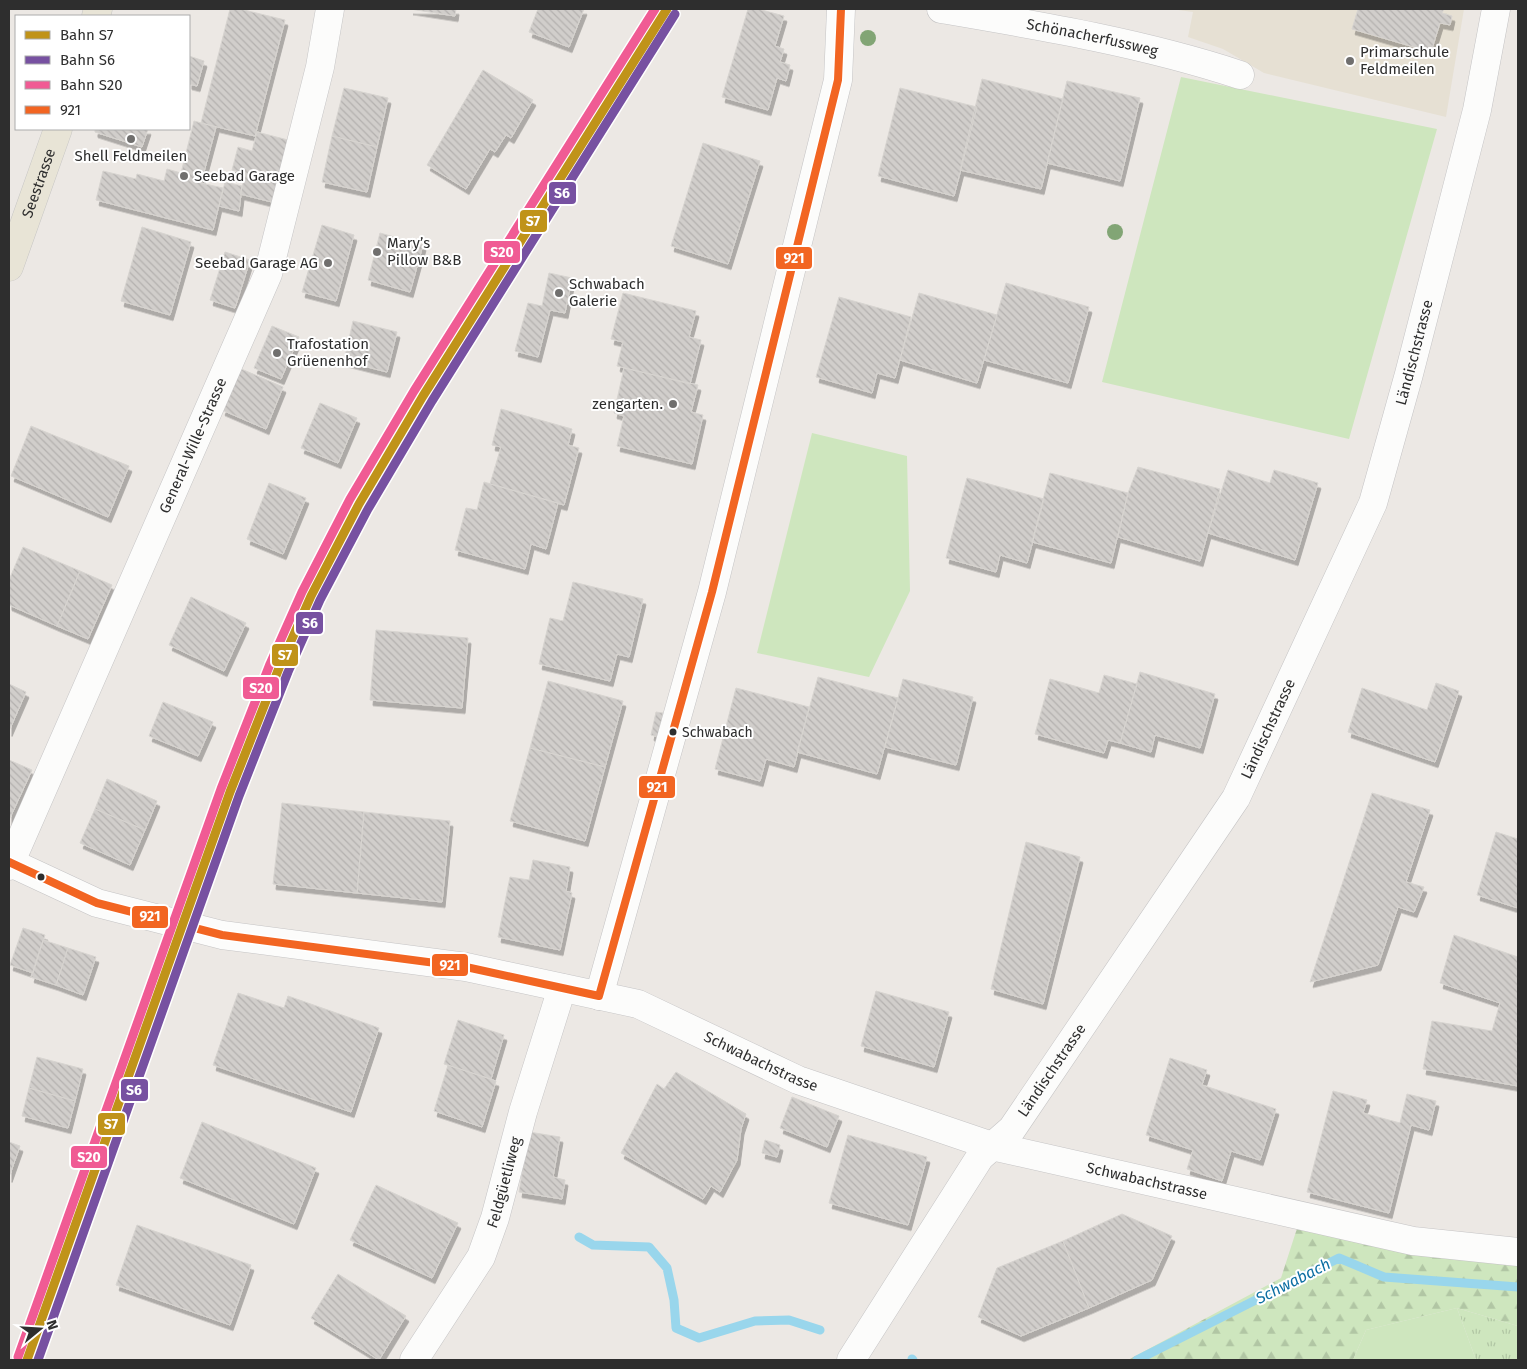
<svg xmlns="http://www.w3.org/2000/svg" width="1527" height="1369" viewBox="0 0 1527 1369" font-family="'Fira Sans',sans-serif">
  <style>
    .education { fill: #e6e0d3 }
    .grass { fill: url(#grass-tufts) }
    .forest { fill: url(#forest-firs) }
    .park { fill: #cee6be }
    .lines { fill: none; stroke-linecap: round; stroke-linejoin: round }
    .stream { stroke: #99d6ec; stroke-width: 9 }
    .building { fill: url(#building-back-hatch); stroke: #d7d4d0; filter: url(#shadow) }
    .street-casing { stroke: #c5c4c5; stroke-width: 29 }
    .primary-casing { stroke: #c6c5c4; stroke-width: 29 }
    .street { stroke: #fcfcfb; stroke-width: 28 }
    .primary { stroke: #e8e4d6; stroke-width: 28 }
    .bus-1-casing { stroke: #fff; stroke-width: 11 }
    .bus-1 { stroke: #f26522; stroke-width: 8 }
    .rail-1-casing { stroke: #fff; stroke-width: 12 }
    .rail-2-casing { stroke: #fff; stroke-width: 12 }
    .rail-3-casing { stroke: #fff; stroke-width: 12 }
    .rail-1 { stroke: #c09319; stroke-width: 9 }
    .rail-2 { stroke: #7751a1; stroke-width: 9 }
    .rail-3 { stroke: #f05b94; stroke-width: 9 }
    .tree { fill: #82a575 }
    .poi-dot { fill: #706f6e; stroke: #fff; stroke-width: 2 }
    .bus-dot { fill: #2e2e2e; stroke: #fff; stroke-width: 2 }
    .labels { text-anchor: middle; dominant-baseline: central; stroke-width: 4; stroke-linejoin: round; paint-order: stroke }
    .bus-label { font-size: 14px; fill: #2e2e2e; stroke: #fff; text-anchor: start }
    .street-label { font-size: 15px; fill: #2e2e2e; stroke: #fff }
    .poi-label { font-size: 15px; fill: #2e2e2e; stroke: #fff; text-anchor: start }
    .water-label { font-size: 16px; font-style: italic; fill: #0d6fa3; stroke: #fff }
    .line-badge { stroke: #fff; stroke-width: 2 }
    .badge-label { font-size: 14px; text-anchor: middle; font-weight: bold; fill: #fff }
  </style>
  <defs>
    <pattern id="grass-tufts" width="24" height="20" patternUnits="userSpaceOnUse" patternTransform="scale(1.25)"><rect width="24" height="20" fill="#cee6be"/><path d="M3 7l-1-3M5 7V3M7 7l1-3M15 17l-1-3M17 17v-4M19 17l1-3" fill="none" stroke="#b1c6a4"/></pattern>
    <pattern id="forest-firs" width="22" height="20" patternUnits="userSpaceOnUse" patternTransform="scale(1.25)"><rect width="22" height="20" fill="#cee6be"/><path d="M5 1l3.5 6h-7zM16 11l3.5 6h-7z" fill="#b1c6a4"/></pattern>
    <pattern id="building-back-hatch" width="6" height="6" patternUnits="userSpaceOnUse" patternTransform="scale(1.25)"><rect width="6" height="6" fill="#d1cecb"/><path d="M-1 5l2 2M0 0l6 6M5-1l2 2" fill="none" stroke="#b4b1af"/></pattern>
    <filter id="shadow"><feDropShadow dx="3" dy="5.5" stdDeviation="0" flood-color="#0004"/></filter>
  </defs>
  <rect width="100%" height="100%" fill="#ece8e4"/>
  <path class="education" d="M1171,9H1464L1446,117L1264,73L1223,49L1188,37L1193,12Z"/>
  <path class="grass" d="M1457,1308L1518,1326V1360H1476Z"/>
  <path class="forest" d="M1301,1216L1518,1252V1326L1457,1308L1366,1330L1353,1360H1128L1281,1278Z"/>
  <path class="park" d="M1181,77L1437,129L1349,439L1102,382Z
    M812,433L907,456L910,591L869,677L757,653Z
    M1457,1308L1476,1360H1353L1366,1330Z"/>
  <g class="lines">
    <path class="stream" d="M579,1237L593,1245L649,1247L667,1268L674,1300L676,1328L699,1338L755,1321L789,1320L820,1330
      M912,1359L913,1360
      M1137,1360L1339,1258L1384,1277L1518,1287"/>
  </g>
  <path class="building" d="M230,9H240L285,20L255,136L201,123Z
    M410,9H456L455,16Z
    M538,9H584L569,47L529,32Z
    M748,9H758L784,16L775,46L784,49L780,62L790,65L786,81L777,78L768,110L722,97Z
    M1358,9H1444L1442,13L1452,16L1450,25L1440,23L1431,52L1352,29Z
    M189,56L204,61L197,86L189,84Z
    M483,70L533,100L511,138L506,135L495,152L490,149L466,189L427,165Z
    M982,79L1063,99L1041,189L960,170Z
    M1067,81L1140,98L1120,181L1047,163Z
    M344,88L388,98L377,147L332,136Z
    M900,88L977,107L954,196L878,176Z
    M194,121L216,127L201,183L223,188L213,230L96,200L103,171L136,179L137,174L164,181L167,169L181,173Z
    M95,129H148L142,147L95,132Z
    M257,132L288,140L272,202L240,194L246,173L232,170L238,147L252,151Z
    M332,136L377,147L367,192L322,182Z
    M703,143L760,161L728,264L671,246Z
    M225,182L242,186L239,211L219,206Z
    M322,225L354,235L336,301L302,292Z
    M142,227L191,242L170,315L121,301Z
    M380,233L423,245L410,292L368,280Z
    M225,252L250,260L235,308L210,300Z
    M549,273L572,278L565,313L550,310L538,357L515,351L528,303L542,306Z
    M1006,283L1089,307L1068,383L984,360Z
    M623,293L696,311L689,337L701,340L690,384L617,366L623,342L611,339Z
    M919,293L997,315L977,383L900,360Z
    M839,297L911,317L895,378L877,373L872,393L816,377Z
    M353,321L397,332L387,372L344,361Z
    M272,326L299,337L281,379L254,368Z
    M239,368L283,387L266,429L222,410Z
    M624,368L698,385L691,412L703,415L692,464L617,446L624,416L614,413Z
    M320,403L357,418L338,463L301,448Z
    M501,409L572,429L568,445L579,448L564,505L490,484L501,447L492,445Z
    M31,426L129,466L108,517L11,476Z
    M1138,467L1220,489L1200,561L1118,537L1128,493Z
    M1228,470L1270,483L1274,470L1318,483L1295,560L1208,533Z
    M1050,473L1128,493L1111,563L1032,542Z
    M967,478L1044,499L1027,563L1000,555L996,572L946,558Z
    M484,482L558,503L546,549L531,544L525,569L455,550L466,508L477,510Z
    M269,483L306,498L283,554L247,539Z
    M23,547L80,571L57,626L9,605V580Z
    M80,571L112,585L88,639L57,626Z
    M573,582L643,599L629,657L617,654L610,681L539,664L550,618L563,621Z
    M191,597L246,623L224,671L169,645Z
    M376,630L468,638L462,708L370,700Z
    M1140,672L1215,694L1200,748L1155,735L1151,752L1120,743Z
    M1104,675L1137,684L1120,743L1108,740L1104,753L1035,734L1050,679L1099,693Z
    M818,677L898,698L877,774L797,752Z
    M903,679L973,697L956,765L885,747Z
    M548,681L623,701L605,767L530,748Z
    M1436,683L1459,691L1435,762L1348,732L1362,688L1427,710Z
    M9,684L26,692L9,731Z
    M736,688L809,707L794,767L766,759L760,781L715,769Z
    M163,702L213,722L198,756L149,736Z
    M656,712L663,713L658,737L651,735Z
    M530,748L605,767L585,841L510,821Z
    M9,760L32,770L9,820Z
    M107,779L157,801L145,830L95,809Z
    M1372,793L1430,810L1406,882L1424,887L1414,912L1398,907L1378,965L1310,982Z
    M282,803L364,812L357,893L273,884Z
    M95,809L145,830L130,865L80,843Z
    M364,812L450,821L442,902L357,893Z
    M1496,832L1518,839V908L1477,895Z
    M1026,842L1080,857L1043,1004L991,989Z
    M533,860L570,867L566,891L572,893L560,950L498,937L510,877L529,880Z
    M23,928L45,935L33,973L10,965Z
    M1454,935L1518,957V1086L1423,1069L1432,1021L1492,1031L1500,1003L1440,983Z
    M43,940L68,948L56,985L31,977Z
    M68,948L96,957L83,995L56,985Z
    M876,991L949,1012L934,1067L861,1046Z
    M238,993L284,1008L288,996L379,1028L351,1112L213,1065Z
    M458,1020L504,1035L491,1079L444,1064Z
    M37,1057L83,1069L75,1101L29,1088Z
    M1170,1058L1207,1070L1202,1085L1276,1109L1260,1160L1231,1151L1222,1181L1187,1169L1193,1150L1146,1135Z
    M448,1065L496,1081L482,1127L434,1111Z
    M676,1072L746,1114L741,1129L737,1160L720,1192L711,1186L703,1199L621,1153L657,1084L664,1089Z
    M29,1088L75,1101L68,1128L22,1116Z
    M1333,1091L1367,1100L1363,1113L1400,1123L1407,1094L1436,1101L1429,1130L1411,1125L1389,1213L1307,1192Z
    M792,1097L839,1116L827,1147L780,1128Z
    M202,1122L316,1168L294,1224L180,1178Z
    M529,1132L560,1137L553,1177L565,1180L562,1199L519,1192Z
    M848,1135L927,1157L908,1225L829,1203Z
    M765,1140L780,1145L777,1157L762,1153Z
    M9,1142L20,1146L9,1177Z
    M376,1185L458,1223L432,1278L350,1240Z
    M1122,1214L1172,1236L1152,1280L1089,1308L1063,1241Z
    M137,1225L251,1265L230,1325L116,1285Z
    M1063,1241L1089,1308L1021,1336L978,1317L997,1268Z
    M338,1274L406,1316L379,1360L311,1318Z"/>
  <g class="lines">
    <g class="street-casing">
      <g id="street">
        <path id="s1" d="M941,9C1041,26 1143,43 1240,75"/>
        <path id="s2" d="M9,862L97,903L222,935L466,967L638,1004L798,1080L992,1146L1413,1241L1518,1252"/>
        <path id="s3" d="M9,866L268,274L320,67L330,9"/>
        <path d="M599,996L712,592L811,189L838,80L841,9"/>
        <path id="s4" d="M414,1360L481,1257L495,1218L523,1112L562,988"/>
        <path id="s5" d="M851,1360L980,1157L1012,1129L1236,798L1373,503L1409,374L1477,110L1496,9"/>
      </g>
    </g>
    <g class="primary-casing">
      <g id="primary">
        <path d="M96,16L98,9"/>
        <path id="s6" d="M9,267L58,129"/>
      </g>
    </g>
    <use href="#street" class="street"/>
    <use href="#primary" class="primary"/>
    <g class="bus-1-casing">
      <path id="bus-1" d="M9,862L97,903L222,935L466,967L599,996
        M599,996L712,592L838,80L841,9"/>
    </g>
    <use href="#bus-1" class="bus-1"/>
    <g class="rail-1-casing">
      <path id="rail-1" d="M27,1360L230,792L279,668L311,596L359,504L423,396L667,9"/>
    </g>
    <g class="rail-2-casing">
      <path id="rail-2" d="M38,1360L239,796L288,672L320,600L368,509L432,401L675,14"/>
    </g>
    <g class="rail-3-casing">
      <path id="rail-3" d="M18,1357L221,789L270,664L302,592L350,499L414,391L655,9"/>
    </g>
    <use href="#rail-1" class="rail-1"/>
    <use href="#rail-2" class="rail-2"/>
    <use href="#rail-3" class="rail-3"/>
  </g>
  <g class="tree">
    <circle cx="868" cy="38" r="8"/>
    <circle cx="1115" cy="232" r="8"/>
  </g>
  <g class="poi-dot">
    <circle cx="1350" cy="61" r="5"/>
    <circle cx="131" cy="139" r="5"/>
    <circle cx="184" cy="176" r="5"/>
    <circle cx="377" cy="252" r="5"/>
    <circle cx="328" cy="263" r="5"/>
    <circle cx="559" cy="293" r="5"/>
    <circle cx="277" cy="353" r="5"/>
    <circle cx="673" cy="404" r="5"/>
  </g>
  <g class="bus-dot">
    <circle cx="673" cy="732" r="4.5"/>
    <circle cx="41" cy="877" r="4.5"/>
  </g>
  <g class="labels">
    <g class="bus-label">
      <text x="682" y="732">Schwabach</text>
    </g>
    <g class="street-label">
      <text stroke="none"><textPath href="#s1" startOffset="154">Schönacherfussweg</textPath></text>
      <text stroke="none"><textPath href="#s6" startOffset="89">Seestrasse</textPath></text>
      <text stroke="none"><textPath href="#s5" startOffset="1164">Ländischstrasse</textPath></text>
      <text stroke="none"><textPath href="#s3" startOffset="459">General-Wille-Strasse</textPath></text>
      <text stroke="none"><textPath href="#s5" startOffset="759">Ländischstrasse</textPath></text>
      <text stroke="none"><textPath href="#s2" startOffset="784">Schwabachstrasse</textPath></text>
      <text stroke="none"><textPath href="#s5" startOffset="354">Ländischstrasse</textPath></text>
      <text stroke="none"><textPath href="#s4" startOffset="201">Feldgüetliweg</textPath></text>
      <text stroke="none"><textPath href="#s2" startOffset="1189">Schwabachstrasse</textPath></text>
    </g>
    <g class="poi-label">
      <text x="1360" y="52">Primarschule<tspan x="1360" dy="17">Feldmeilen</tspan></text>
      <text x="131" y="156" text-anchor="middle">Shell Feldmeilen</text>
      <text x="194" y="176">Seebad Garage</text>
      <text x="387" y="243">Mary’s<tspan x="387" dy="17">Pillow B&amp;B</tspan></text>
      <text x="318" y="263" text-anchor="end">Seebad Garage AG</text>
      <text x="569" y="284">Schwabach<tspan x="569" dy="17">Galerie</tspan></text>
      <text x="287" y="344">Trafostation<tspan x="287" dy="17">Grüenenhof</tspan></text>
      <text x="663" y="404" text-anchor="end">zengarten.</text>
    </g>
    <g class="water-label">
      <text transform="translate(1293 1281) rotate(-27)">Schwabach</text>
    </g>
  </g>
  <g class="line-badge">
    <rect x="548" y="181" width="29" height="24" rx="5" fill="#7751a1"/>
    <rect x="519" y="209" width="29" height="24" rx="5" fill="#c09319"/>
    <rect x="483" y="240" width="38" height="24" rx="5" fill="#f05b94"/>
    <rect x="775" y="246" width="38" height="24" rx="5" fill="#f26522"/>
    <rect x="295" y="611" width="29" height="24" rx="5" fill="#7751a1"/>
    <rect x="271" y="643" width="28" height="24" rx="5" fill="#c09319"/>
    <rect x="242" y="676" width="38" height="24" rx="5" fill="#f05b94"/>
    <rect x="638" y="775" width="38" height="24" rx="5" fill="#f26522"/>
    <rect x="131" y="905" width="38" height="24" rx="5" fill="#f26522"/>
    <rect x="431" y="953" width="38" height="24" rx="5" fill="#f26522"/>
    <rect x="120" y="1078" width="29" height="24" rx="5" fill="#7751a1"/>
    <rect x="97" y="1112" width="29" height="24" rx="5" fill="#c09319"/>
    <rect x="70" y="1145" width="38" height="24" rx="5" fill="#f05b94"/>
  </g>
  <g class="badge-label">
    <text x="562" y="198">S6</text>
    <text x="533" y="226">S7</text>
    <text x="502" y="257">S20</text>
    <text x="794" y="263">921</text>
    <text x="310" y="628">S6</text>
    <text x="285" y="660">S7</text>
    <text x="261" y="693">S20</text>
    <text x="657" y="792">921</text>
    <text x="150" y="921">921</text>
    <text x="450" y="970">921</text>
    <text x="134" y="1095">S6</text>
    <text x="111" y="1129">S7</text>
    <text x="89" y="1162">S20</text>
  </g>
  <rect width="1527" height="1369" fill="none" stroke="#2e2e2e" stroke-width="20"/>
  <rect x="15" y="15" width="175" height="115" fill="#ffffff" stroke="#ababab"/>
  <rect x="25" y="31" width="25" height="8" fill="#c09319" stroke="#ababab"/>
  <text x="60" y="40" font-size="15" fill="#2e2e2e">Bahn S7</text>
  <rect x="25" y="56" width="25" height="8" fill="#7751a1" stroke="#ababab"/>
  <text x="60" y="65" font-size="15" fill="#2e2e2e">Bahn S6</text>
  <rect x="25" y="81" width="25" height="8" fill="#f05b94" stroke="#ababab"/>
  <text x="60" y="90" font-size="15" fill="#2e2e2e">Bahn S20</text>
  <rect x="25" y="106" width="25" height="8" fill="#f26522" stroke="#ababab"/>
  <text x="60" y="115" font-size="15" fill="#2e2e2e">921</text>
  <g transform="translate(40 1329) rotate(72)" stroke="#ffffff" stroke-width="4" paint-order="stroke">
  <path d="M0-4L9 19L0 12L-9 19Z" fill="#2e2e2e"/>
  <text y="-8" font-size="14" font-weight="bold" text-anchor="middle" fill="#2e2e2e">N</text>
  </g>
</svg>
